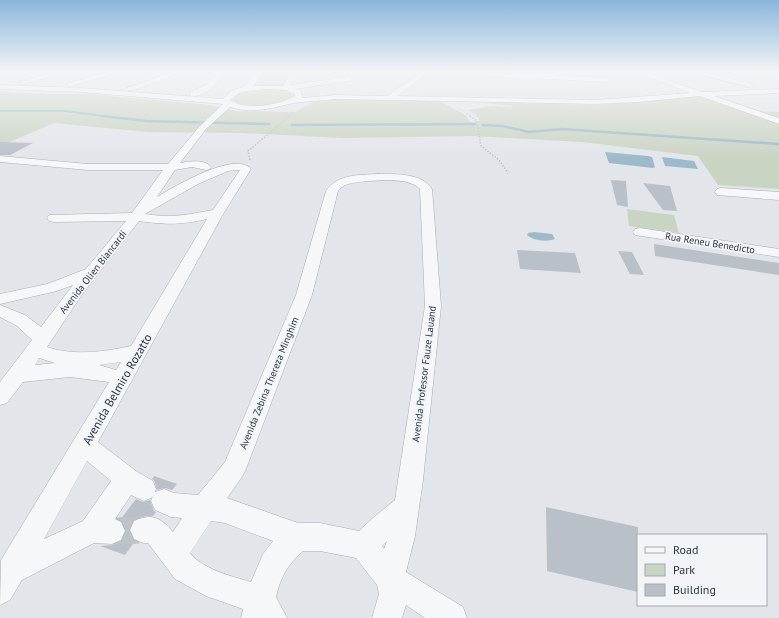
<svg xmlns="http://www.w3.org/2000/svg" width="779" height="618" viewBox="0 0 779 618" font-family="'PT Sans',sans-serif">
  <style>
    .green { fill: #cad4c3 }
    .water { fill: #9dbaca }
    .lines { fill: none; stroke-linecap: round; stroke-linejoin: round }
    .stream-far1 { stroke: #9dbaca; stroke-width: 2 }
    .stream { stroke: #9dbaca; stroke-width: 2.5 }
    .building { fill: #b9c0c7 }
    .minor-tunnel { stroke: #bdc3c8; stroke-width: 27; stroke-dasharray: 27 14; stroke-linecap: butt }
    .minor-casing { stroke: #a7aeb4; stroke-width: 1 }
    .path-far1 { stroke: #bcc1c5; stroke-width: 1; stroke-dasharray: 1.5 1.5; stroke-linecap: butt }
    .path { stroke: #bcc1c5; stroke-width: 1.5; stroke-dasharray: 1.5 1.5; stroke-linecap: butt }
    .minor { fill: #f5f7f8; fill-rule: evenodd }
    .labels { text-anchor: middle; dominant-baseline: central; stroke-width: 3.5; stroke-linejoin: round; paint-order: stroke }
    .street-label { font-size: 10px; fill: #2a3642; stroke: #f2f5f8 }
    .near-street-label { font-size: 12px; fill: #2a3642; stroke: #f2f5f8 }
  </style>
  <rect width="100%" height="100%" fill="#e2e6ea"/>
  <path class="green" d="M264,72H293L285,86L254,87Z
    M268,88C277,89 289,87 296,95C289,108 243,109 232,100L233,97L246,91Z
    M0,92L47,94H88L211,105L236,111L296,112L317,100L328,99L440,101L465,115L470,122L480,121L477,116L468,110L491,106L513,107L512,106L473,102L598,105L696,96L703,97L740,110L779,112V189L718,185L698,156L582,142L472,136L342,138L242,133L148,132L54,123L0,146Z
    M627,209L674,215L679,233L629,226Z"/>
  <path class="water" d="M605,152L648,156L652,157L655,167L653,168L609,163Z
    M662,157L694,161L698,169L665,166Z
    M534,232L552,234L555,239C548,242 533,241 527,235L528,233Z"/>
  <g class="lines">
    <path class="stream-far1" d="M0,111H66L111,117"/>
    <path class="stream" d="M103,116L146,121L269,124
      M292,125L475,124
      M483,125L502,126L529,132L562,129L779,144"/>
  </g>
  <path class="building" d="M0,142L33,143L10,155H0Z
    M611,180L626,181L628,207L617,205Z
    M643,183L670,186L677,211L663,210Z
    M654,244L779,263V275L655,256Z
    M517,250L575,253L581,273L520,269Z
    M618,251L632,252L644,275L630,274Z
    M154,476L177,484L172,490L165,488L157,490L154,480L152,479Z
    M136,499L143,502L150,500L154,511L156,512L153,516H146L133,520L129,531L133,540L135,541L125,555L100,546L113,545L122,541L126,530L120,520Z
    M546,507L638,527V592L547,571Z"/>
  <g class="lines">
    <path class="minor-tunnel" d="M112,531L143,530"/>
    <g class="minor-casing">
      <path id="minor" d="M0,72H8L0,75Z
        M54,72H66L24,84L20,82Z
        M108,72H120L70,86L66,84Z
        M172,72H183L134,90H128L127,88Z
        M220,72H227C219,82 205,98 190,96V92L206,85Z
        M257,72H264L253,86H283L292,72H298L290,85L349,77L352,79L349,81L295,89L301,91L302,98L335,95L387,96L422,72H430L397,96L596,100L690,93L635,72H645L702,92L779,89V93L714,96L779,118V124L700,96L639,102L596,104L335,99C322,101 308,101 294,103C271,108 254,114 230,107L206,129L180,163C189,161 205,159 211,167L210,169L206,170L192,167L175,170L157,197C173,187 236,150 251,169L222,216L98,442L136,471L153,481L156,489L153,497L144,501L131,495L115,519L121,522L125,531L121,540L112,544L94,543L22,580L10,600L0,605L1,560L109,382L70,377L23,382L7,403L0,405V382L32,340L17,326L0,317V305L25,315L41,327L73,285L57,291L0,304V294L47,284L86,269L126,221L54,222L49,221L47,218L49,215L132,213L163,170H88L0,162V156L88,164H168L200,126L223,104L81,92L0,89V85L81,88L223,99L231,91L243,87ZM266,89L286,90L295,94V96C281,105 244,111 230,100L241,92ZM237,170H240L213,210C186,215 172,218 145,214L198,184L228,171ZM207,219L131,346C103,352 74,356 47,347L83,293L139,221C167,225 180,225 207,219ZM39,358L55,363L35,365ZM121,362L116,370L99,365ZM87,461L111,481L83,521L44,539Z
        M439,72H490L608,78L611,80L608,82L442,74Z
        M689,72H702L750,83L754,85L750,87Z
        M763,72L779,73V77L764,73Z
        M378,174C396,174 422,173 432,189L441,306L423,480L415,536L406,572L463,607L467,618H425L406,605L402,618H372L379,594L377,585L356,558L320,551H303C288,564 280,578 276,597L287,618H241L243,609L206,596L175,579L148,543H143L134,539L130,530L134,521C152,513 160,517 173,532L182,518L171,517L155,510L151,501L155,492L164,489L174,493L198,495L225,462L296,295L326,191C337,174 360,175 378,174ZM366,181C382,181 408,177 420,189L425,306L395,500L374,517L359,531L320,523H298L227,498L242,477L246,469L312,295L338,191C344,182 356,183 366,181ZM211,521L225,523L273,541L263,554L251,582C231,576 204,570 190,553ZM387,541L384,549L382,546Z
        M721,188L779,192V200L717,195L715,192L717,189Z
        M640,228L779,249V257L635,235L633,232L635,229Z"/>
    </g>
    <path class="path-far1" d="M459,108L471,117
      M288,117L295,111"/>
    <path class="path" d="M470,116L477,121L481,146L499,160L508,173
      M250,160L248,151L290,116"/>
    <use href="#minor" class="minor"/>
  </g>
  <linearGradient id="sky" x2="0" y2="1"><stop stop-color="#8ab6dc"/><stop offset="0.45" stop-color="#f2f4f6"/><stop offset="1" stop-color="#f2f4f6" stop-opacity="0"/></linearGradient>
  <rect width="779" height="159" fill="url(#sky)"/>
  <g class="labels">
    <g class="street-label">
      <text transform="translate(710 243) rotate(9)">Rua Reneu Benedicto</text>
      <text transform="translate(93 272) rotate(-52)">Avenida Olien Biancardi</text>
      <text transform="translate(424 374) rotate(-83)">Avenida Professor Fauze Lauand</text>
      <text transform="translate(269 383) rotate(-68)">Avenida Zebina Thereza Minghim</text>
    </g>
    <g class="near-street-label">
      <text transform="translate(117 389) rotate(-60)">Avenida Belmiro Rozatto</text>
    </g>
  </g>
  <rect x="637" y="534" width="130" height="72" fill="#f2f5f8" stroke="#a2a9af"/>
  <rect x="645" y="547" width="20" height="6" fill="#f5f7f8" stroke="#a2a9af"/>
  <text x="673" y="554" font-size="12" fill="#2a3642">Road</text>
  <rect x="645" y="564" width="20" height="12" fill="#cad4c3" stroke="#a2a9af"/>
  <text x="673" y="574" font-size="12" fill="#2a3642">Park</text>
  <rect x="645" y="584" width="20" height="12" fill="#b9c0c7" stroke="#a2a9af"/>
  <text x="673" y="594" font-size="12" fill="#2a3642">Building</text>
</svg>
